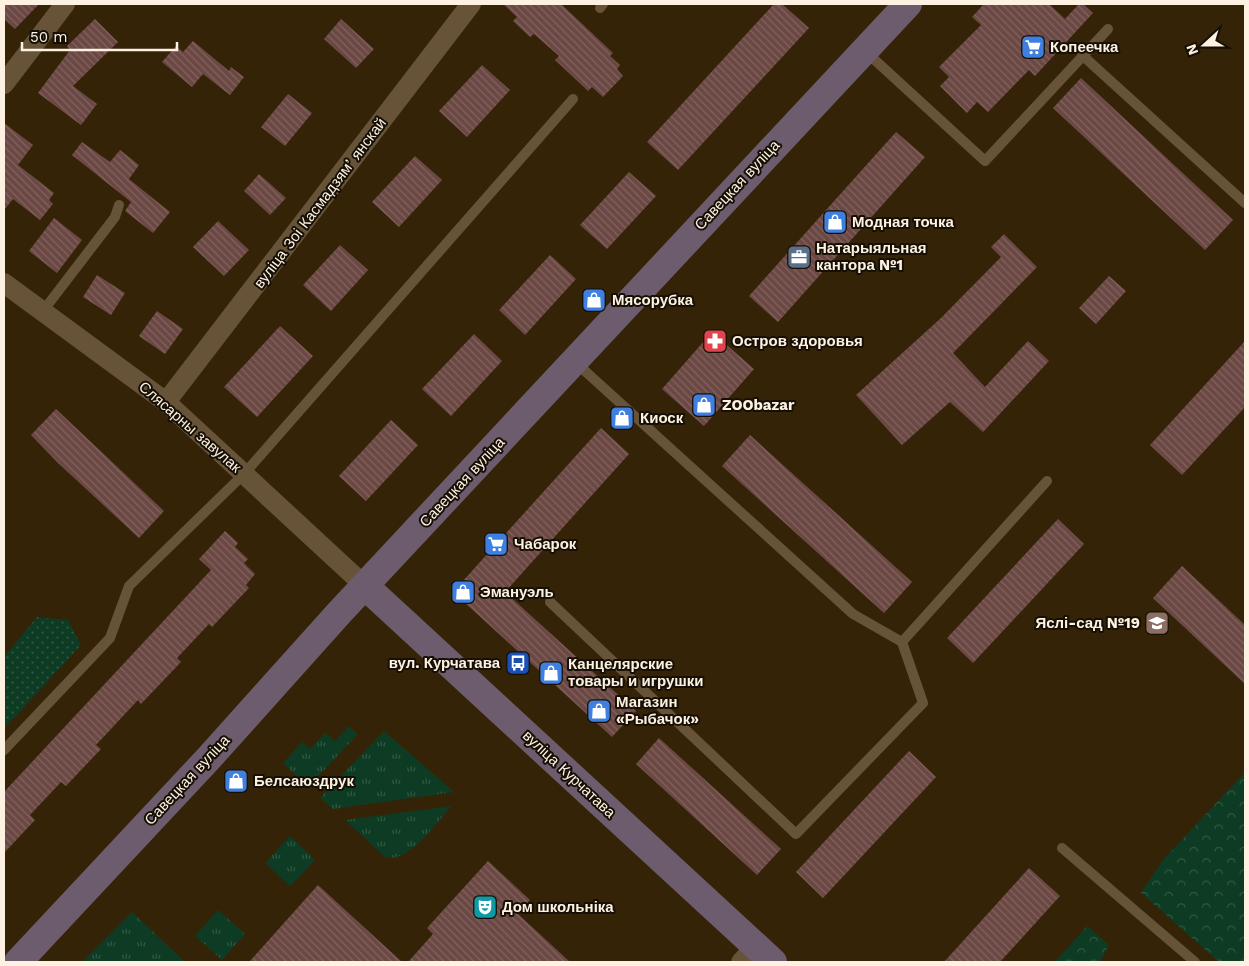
<svg xmlns="http://www.w3.org/2000/svg" width="1249" height="966" viewBox="0 0 1249 966" font-family="'Work Sans',sans-serif">
  <style>
    .grass { fill: url(#grass-tufts) }
    .forest { fill: url(#forest-crowns) }
    .park { fill: url(#park-dots) }
    .building { fill: url(#building-back-hatch) }
    .lines { fill: none; stroke-linecap: round; stroke-linejoin: round }
    .lane { stroke: #665338; stroke-width: 10 }
    .street { stroke: #665338; stroke-width: 20 }
    .secondary { stroke: #6d5c6d; stroke-width: 28 }
    .labels { text-anchor: middle; dominant-baseline: central; stroke-width: 4; stroke-linejoin: round; paint-order: stroke }
    .poi-label { font-size: 15px; font-weight: bold; fill: #fdf1e1; stroke: #160f05; text-anchor: start }
    .street-label { font-size: 15px; fill: #fdf1e1; stroke: #160f05 }
  </style>
  <defs>
    <pattern id="grass-tufts" width="24" height="20" patternUnits="userSpaceOnUse" patternTransform="scale(1.25)"><rect width="24" height="20" fill="#0d3b23"/><path d="M3 7l-1-3M5 7V3M7 7l1-3M15 17l-1-3M17 17v-4M19 17l1-3" fill="none" stroke="#315843"/></pattern>
    <pattern id="forest-crowns" width="20" height="18" patternUnits="userSpaceOnUse" patternTransform="scale(1.25)"><rect width="20" height="18" fill="#0d3b23"/><path d="M2 6a3 3 0 1 1 6 0M12 15a3 3 0 1 1 6 0" fill="none" stroke="#315843"/></pattern>
    <pattern id="park-dots" width="8" height="8" patternUnits="userSpaceOnUse" patternTransform="scale(1.25)"><rect width="8" height="8" fill="#0d3b23"/><path d="M2 2h.1M6 6h.1" fill="none" stroke="#315843" stroke-width="1.8" stroke-linecap="round"/></pattern>
    <pattern id="building-back-hatch" width="6" height="6" patternUnits="userSpaceOnUse" patternTransform="scale(1.25)"><rect width="6" height="6" fill="#6b4844"/><path d="M-1 5l2 2M0 0l6 6M5-1l2 2" fill="none" stroke="#81635f"/></pattern>
  </defs>
  <rect width="100%" height="100%" fill="#352308"/>
  <path class="grass" d="M349,726L358,734L308,787L283,763L302,742L310,749L325,733L335,741Z
    M384,731L454,792L333,809L320,798Z
    M452,806C437,821 408,865 385,857L345,820Z
    M290,836L315,860L290,886L265,863Z
    M218,910L245,934L222,960L195,936Z
    M132,912L185,962H82Z"/>
  <path class="forest" d="M1245,772V962H1219L1141,893L1163,860Z
    M1087,926L1109,945L1100,962H1055Z"/>
  <path class="park" d="M37,617L68,620L81,645L4,729V657Z"/>
  <path class="building" d="M4,4H39L15,29L4,19Z
    M503,4H561L613,53L610,56L620,65L617,69L623,76L603,97L592,87L588,91L555,60L559,56L534,34L530,37L513,21L517,17Z
    M774,4H782L809,28L678,170L647,142Z
    M984,4H1049L1065,19L1079,4H1083L1093,13L1035,76L1029,70L988,112L977,102L967,113L940,86L949,77L939,67L981,25L972,17Z
    M95,19L118,42L73,86L97,104L81,125L38,93L70,50L67,46Z
    M341,19L374,49L356,68L324,39Z
    M193,41L229,71L231,67L244,77L230,95L203,74L192,87L162,62L176,46L183,52Z
    M482,65L510,90L467,137L439,111Z
    M1081,78L1233,220L1205,250L1053,108Z
    M288,94L312,113L285,146L261,127Z
    M4,123L33,145L18,165L54,193L49,200L53,204L40,220L13,199L4,210Z
    M896,132L925,157L778,322L749,296Z
    M82,142L110,162L120,150L139,165L129,179L170,212L153,233L125,211L131,202L72,155Z
    M415,156L442,180L399,227L372,202Z
    M629,172L656,196L607,249L580,225Z
    M259,174L286,198L270,215L244,191Z
    M54,218L82,240L57,273L29,251Z
    M218,221L249,250L224,276L193,247Z
    M1004,234L1037,267L953,353L985,387L1028,341L1049,361L983,432L950,402L902,445L856,395L941,318L1001,257L991,247Z
    M340,245L368,270L331,311L303,285Z
    M550,255L576,279L525,335L499,310Z
    M97,275L125,293L111,315L83,297Z
    M1109,276L1126,291L1096,324L1079,308Z
    M157,311L183,329L165,354L139,336Z
    M280,326L313,356L257,417L224,387Z
    M712,332L754,369L704,426L662,389Z
    M474,334L502,361L451,416L422,389Z
    M1245,341V407L1182,475L1150,445Z
    M56,409L164,511L139,538L57,462L31,435Z
    M391,420L418,445L366,501L339,476Z
    M601,428L629,454L505,592L636,711L612,737L453,592Z
    M750,435L912,582L884,613L722,466Z
    M1058,519L1084,544L973,663L947,638Z
    M225,531L238,543L235,547L248,559L244,563L255,574L246,585L249,588L212,627L209,624L177,658L181,662L141,704L138,700L96,745L101,749L66,786L61,782L30,815L35,820L4,853V792L211,570L199,559Z
    M1182,566L1245,625V684L1153,598Z
    M659,738L781,849L757,875L636,764Z
    M909,751L936,777L823,898L796,872Z
    M488,861L530,900L518,914L570,962H408L433,934L427,928Z
    M1029,868L1060,896L1000,962H944Z
    M318,885L402,962H249Z"/>
  <g class="lines">
    <path class="lane" d="M600,8L603,4
      M865,51L985,161L1108,29
      M1082,55L1245,203
      M43,311L115,217L119,205
      M575,362L853,614L902,642
      M550,602L796,834L923,703L902,642L1047,481
      M4,750L110,638L129,586L244,474L573,99
      M1062,848L1195,962"/>
    <path class="street" d="M4,84L65,4
      M4,283L166,402L365,586
      M166,402L471,4
      M741,962L756,946"/>
    <path class="secondary" d="M365,586L773,962
      M18,962L208,759L339,613L908,4"/>
  </g>
  <defs>
    <g id="supermarket-square" transform="scale(1.25)"><rect x="-9" y="-9" width="18" height="18" rx="4" fill="#3f7fe0" stroke="#160f05"/><path d="M-6-5.5h2.5l.6 2H6L4.5 2H-2.5L-4.4-4H-6ZM-1.5 3.2a1.3 1.3 0 1 0 .1 0ZM3 3.2a1.3 1.3 0 1 0 .1 0Z" fill="#fff"/></g>
    <g id="shop-square" transform="scale(1.25)"><rect x="-9" y="-9" width="18" height="18" rx="4" fill="#3f7fe0" stroke="#160f05"/><path d="M-5-2.5h2.3a2.7 3.5 0 0 1 5.4 0H5L5.5 6h-11ZM-1.5-2.5h3a1.5 2.3 0 0 0-3 0Z" fill="#fff"/></g>
    <g id="office-square" transform="scale(1.25)"><rect x="-9" y="-9" width="18" height="18" rx="4" fill="#5c6f8a" stroke="#160f05"/><path d="M-6-3h4V-5.5h4V-3h4V5H-6ZM-1-4.5V-3h2v-1.5ZM-6 0V1H6V0Z" fill="#fff"/></g>
    <g id="pharmacy-square" transform="scale(1.25)"><rect x="-9" y="-9" width="18" height="18" rx="4" fill="#e0444e" stroke="#160f05"/><path d="M-2-6h4v4h4v4h-4v4h-4v-4h-4v-4h4Z" fill="#fff"/></g>
    <g id="school-square" transform="scale(1.25)"><rect x="-9" y="-9" width="18" height="18" rx="4" fill="#8d6e63" stroke="#160f05"/><path d="M0-5L7-2L0 1L-7-2ZM-4 1L0 2.5L4 1V4Q0 6-4 4Z" fill="#fff"/></g>
    <g id="bus-square" transform="scale(1.25)"><rect x="-9" y="-9" width="18" height="18" rx="4" fill="#1a4fb4" stroke="#160f05"/><path d="M-5-6H5V4H4V6H2V4H-2V6H-4V4H-5ZM-3.5-4V0h7V-4ZM-3.5 1.2v1.5H-2V1.2ZM2 1.2v1.5H3.5V1.2Z" fill="#fff"/></g>
    <g id="theatre-square" transform="scale(1.25)"><rect x="-9" y="-9" width="18" height="18" rx="4" fill="#0f9aa8" stroke="#160f05"/><path d="M-5-5.5Q0-4 5-5.5V0Q5 5 0 6Q-5 5-5 0ZM-3.3-2.5H-1v1.5H-3.3ZM1-2.5H3.3v1.5H1ZM-2.8 1Q0 5.5 2.8 1Z" fill="#fff"/></g>
  </defs>
  <g fill-rule="evenodd">
    <use href="#supermarket-square" x="1033" y="47"/>
    <use href="#shop-square" x="835" y="222"/>
    <use href="#office-square" x="799" y="257"/>
    <use href="#shop-square" x="594" y="300"/>
    <use href="#pharmacy-square" x="715" y="341"/>
    <use href="#shop-square" x="704" y="405"/>
    <use href="#shop-square" x="622" y="418"/>
    <use href="#supermarket-square" x="496" y="544"/>
    <use href="#shop-square" x="463" y="592"/>
    <use href="#school-square" x="1157" y="623"/>
    <use href="#bus-square" x="518" y="663"/>
    <use href="#shop-square" x="551" y="673"/>
    <use href="#shop-square" x="599" y="711"/>
    <use href="#shop-square" x="236" y="781"/>
    <use href="#theatre-square" x="485" y="907"/>
  </g>
  <g class="labels">
    <g class="poi-label">
      <text x="1050" y="47">Копеечка</text>
      <text x="852" y="222">Модная точка</text>
      <text x="816" y="248">Натарыяльная<tspan x="816" dy="17">кантора №1</tspan></text>
      <text x="612" y="300">Мясорубка</text>
      <text x="732" y="341">Остров здоровья</text>
      <text x="722" y="405">ZOObazar</text>
      <text x="640" y="418">Киоск</text>
      <text x="514" y="544">Чабарок</text>
      <text x="480" y="592">Эмануэль</text>
      <text x="1140" y="623" text-anchor="end">Яслі-сад №19</text>
      <text x="500" y="663" text-anchor="end">вул. Курчатава</text>
      <text x="568" y="664">Канцелярские<tspan x="568" dy="17">товары и игрушки</tspan></text>
      <text x="616" y="702">Магазин<tspan x="616" dy="17">«Рыбачок»</tspan></text>
      <text x="254" y="781">Белсаюздрук</text>
      <text x="502" y="907">Дом школьніка</text>
    </g>
    <g class="street-label">
      <text transform="translate(737 185) rotate(-47)">Савецкая вуліца</text>
      <text transform="translate(320 203) rotate(-53)">вуліца Зоі Касмадзямʼянскай</text>
      <text transform="translate(190 427) rotate(41)">Слясарны завулак</text>
      <text transform="translate(462 482) rotate(-47)">Савецкая вуліца</text>
      <text transform="translate(569 774) rotate(43)">вуліца Курчатава</text>
      <text transform="translate(187 780) rotate(-47)">Савецкая вуліца</text>
    </g>
  </g>
  <rect width="1249" height="966" fill="none" stroke="#fdf1e1" stroke-width="10"/>
  <g transform="translate(1204 45) rotate(249)" stroke="#160f05" stroke-width="4" paint-order="stroke">
  <path d="M0-4L9 19L0 12L-9 19Z" fill="#fdf1e1"/>
  <text y="-8" font-size="14" font-weight="bold" text-anchor="middle" fill="#fdf1e1">N</text>
  </g>
  <path d="M22 42v8h155v-8" fill="none" stroke="#fdf1e1" stroke-width="2.5"/>
  <text x="30" y="42" font-size="15" fill="#fdf1e1" stroke="#160f05" stroke-width="4" paint-order="stroke">50 m</text>
</svg>
